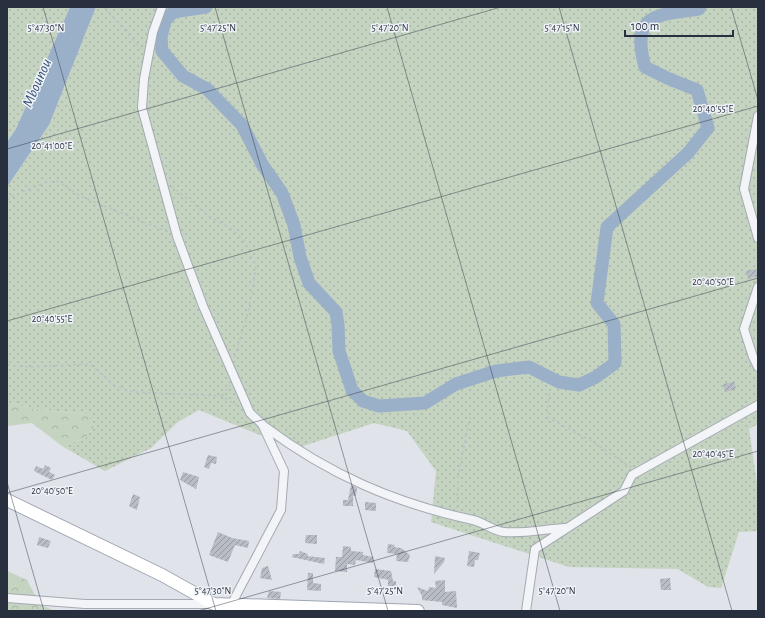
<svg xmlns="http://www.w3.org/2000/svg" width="765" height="618" viewBox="0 0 765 618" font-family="'Alegreya Sans',sans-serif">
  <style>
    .grass { fill: url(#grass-dots) }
    .forest { fill: url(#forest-crowns) }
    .water { fill: #9ab0c9 }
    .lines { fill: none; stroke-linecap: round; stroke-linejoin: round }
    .river { stroke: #9ab0c9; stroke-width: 13 }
    .building { fill: url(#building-hatch) }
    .street-casing { stroke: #a5aab3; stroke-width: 10 }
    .primary-casing { stroke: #9fa7b4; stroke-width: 14 }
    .path { stroke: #bdc1c7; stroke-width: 1.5; stroke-dasharray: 3 3; stroke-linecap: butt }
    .street { stroke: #f2f4f7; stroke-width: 8 }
    .primary { stroke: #fff; stroke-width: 12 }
    .ticks { fill: none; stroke: #283040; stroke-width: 1; stroke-opacity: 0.45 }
    .labels { text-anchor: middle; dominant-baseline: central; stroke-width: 3; stroke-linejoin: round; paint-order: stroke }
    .water-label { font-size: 15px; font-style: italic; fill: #324e74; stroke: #eff2f6 }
    .ticks-label { font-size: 10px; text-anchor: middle; fill: #283040; stroke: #eff2f6; stroke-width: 3; stroke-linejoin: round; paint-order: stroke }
  </style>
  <defs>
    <pattern id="grass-dots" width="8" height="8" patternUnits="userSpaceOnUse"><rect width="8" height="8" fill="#c5d3c1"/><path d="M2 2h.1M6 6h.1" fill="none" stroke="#a9b5a7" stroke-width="1.8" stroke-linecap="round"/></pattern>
    <pattern id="forest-crowns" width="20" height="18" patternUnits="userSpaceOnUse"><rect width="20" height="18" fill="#c5d3c1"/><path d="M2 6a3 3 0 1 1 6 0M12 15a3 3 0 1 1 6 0" fill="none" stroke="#a9b5a7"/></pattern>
    <pattern id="building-hatch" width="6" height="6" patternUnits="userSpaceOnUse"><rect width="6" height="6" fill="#b7bcc5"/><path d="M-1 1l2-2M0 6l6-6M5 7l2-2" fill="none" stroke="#9599a1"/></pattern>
  </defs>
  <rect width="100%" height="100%" fill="#e0e3e9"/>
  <path class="grass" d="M7,7H70L16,129L7,142Z
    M96,7H758V424L749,429L758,490V531L739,532L721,588L708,587L678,569L569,567L431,522L436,471L407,431L374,423L294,449L199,410L178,422L151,448L105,471L62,446L85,438L94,427L88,414L33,409L7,402V187L49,125Z"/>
  <path class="forest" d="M7,402L33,409L88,414L94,427L85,438L62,446L32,423L7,426Z
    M7,571L27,580L40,605L56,611H7Z"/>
  <path class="water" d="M70,7H96L49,125L7,187V142L16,129Z"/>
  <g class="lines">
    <path class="river" d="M206,7L173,12L165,21L161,37L162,51L183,76L207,89L242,125L262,164L282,193L294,225L300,257L309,283L336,312L338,325L339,351L352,390L363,401L379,406L425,403L456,384L496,371L529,367L559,382L579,385L596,377L615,363L614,324L597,303L607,227L688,153L708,128L697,90L667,78L645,67C630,13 657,15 699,9L700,7"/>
  </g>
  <path class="building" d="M756,269L758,276L748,279L746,271Z
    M734,382L736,389L725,392L723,384Z
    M208,455L217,457L216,464L211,463L209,469L204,467Z
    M45,465L51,468L49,472L55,475L52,480L34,471L36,466L43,469Z
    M183,472L199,477L196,489L180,480Z
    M351,485L357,488L356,496H353V506H343V500H348Z
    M133,494L140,497L137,510L129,506Z
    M365,502L376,503V511L365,510Z
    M218,532L232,538L249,541L248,548L235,545L228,562L209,555Z
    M306,535H317V544L305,543Z
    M39,537L51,541L48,548L37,545Z
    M388,544L395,545L394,547L401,548L410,555L408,562L396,561L397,554L387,553Z
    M343,546L351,547V551L363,552V555L373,557V563L356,560L355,565L347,564V572L335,571L336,557H342Z
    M300,551L308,554L307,556L325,558L324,564L292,557L293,554H299Z
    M469,551L480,553L478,560H475L474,567L467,566Z
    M435,556L445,558L444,562L434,574Z
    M268,566L272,580L260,578L262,568Z
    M375,569L391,571L393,581H396V586H388V580H389L374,577Z
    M308,573H313V583L321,584V591L307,590Z
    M670,578L671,590H661L660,579Z
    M445,580V592L456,591L457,608L442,605V602L422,600V596L417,587L428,591L429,587L436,588L435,581Z
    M269,591L281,592L280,599L267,598Z"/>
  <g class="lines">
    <g class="street-casing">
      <path id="street" d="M162,7L153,32L144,79L142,108L177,236L203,306L250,413L262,424L284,471L281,510L231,605
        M758,116L744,189L758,238
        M758,287L744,329L753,357L758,367
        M264,426C328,474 394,503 473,520C483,522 493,531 504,532C523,534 545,529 565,528
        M7,598L85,604H212
        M526,611L535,549L624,491L632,475L758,405"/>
    </g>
    <g class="primary-casing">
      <path id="primary" d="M7,500L162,575L214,604L418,611"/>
    </g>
    <path class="path" d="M104,7L141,49
      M171,186L209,216L233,230L245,242L256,267L248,313L234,358
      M7,201L14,195L47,182L57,181L82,197L168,232
      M7,365L30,367L90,364L114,385L134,392L222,396L239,407
      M549,393L547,417L593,442L631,467
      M222,396L230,385
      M457,508L458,476L470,417"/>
    <use href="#street" class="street"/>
    <use href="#primary" class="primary"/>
  </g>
  <path class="ticks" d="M43,7L216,611M215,7L388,611M387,7L560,611M559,7L732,611M731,7L758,100M7,149L501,7M7,321L758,106M7,482L44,611M7,493L758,278M198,611L758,451"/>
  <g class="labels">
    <g class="water-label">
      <text transform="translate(37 83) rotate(-66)">Mbounou</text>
    </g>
  </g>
  <g class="ticks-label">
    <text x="46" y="31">5°47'30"N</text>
    <text x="218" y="31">5°47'25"N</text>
    <text x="390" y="31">5°47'20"N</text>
    <text x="562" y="31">5°47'15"N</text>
    <text x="713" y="112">20°40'55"E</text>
    <text x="52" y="149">20°41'00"E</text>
    <text x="713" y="285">20°40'50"E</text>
    <text x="52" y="322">20°40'55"E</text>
    <text x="713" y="457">20°40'45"E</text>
    <text x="52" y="494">20°40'50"E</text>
    <text x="213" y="594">5°47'30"N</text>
    <text x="385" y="594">5°47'25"N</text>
    <text x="557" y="594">5°47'20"N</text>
  </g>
  <rect width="765" height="618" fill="none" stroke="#283040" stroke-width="16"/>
  <path d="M625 30v6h108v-6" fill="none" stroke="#283040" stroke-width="2"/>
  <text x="631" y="30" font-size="12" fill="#283040" stroke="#eff2f6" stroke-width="3" paint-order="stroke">100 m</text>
</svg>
